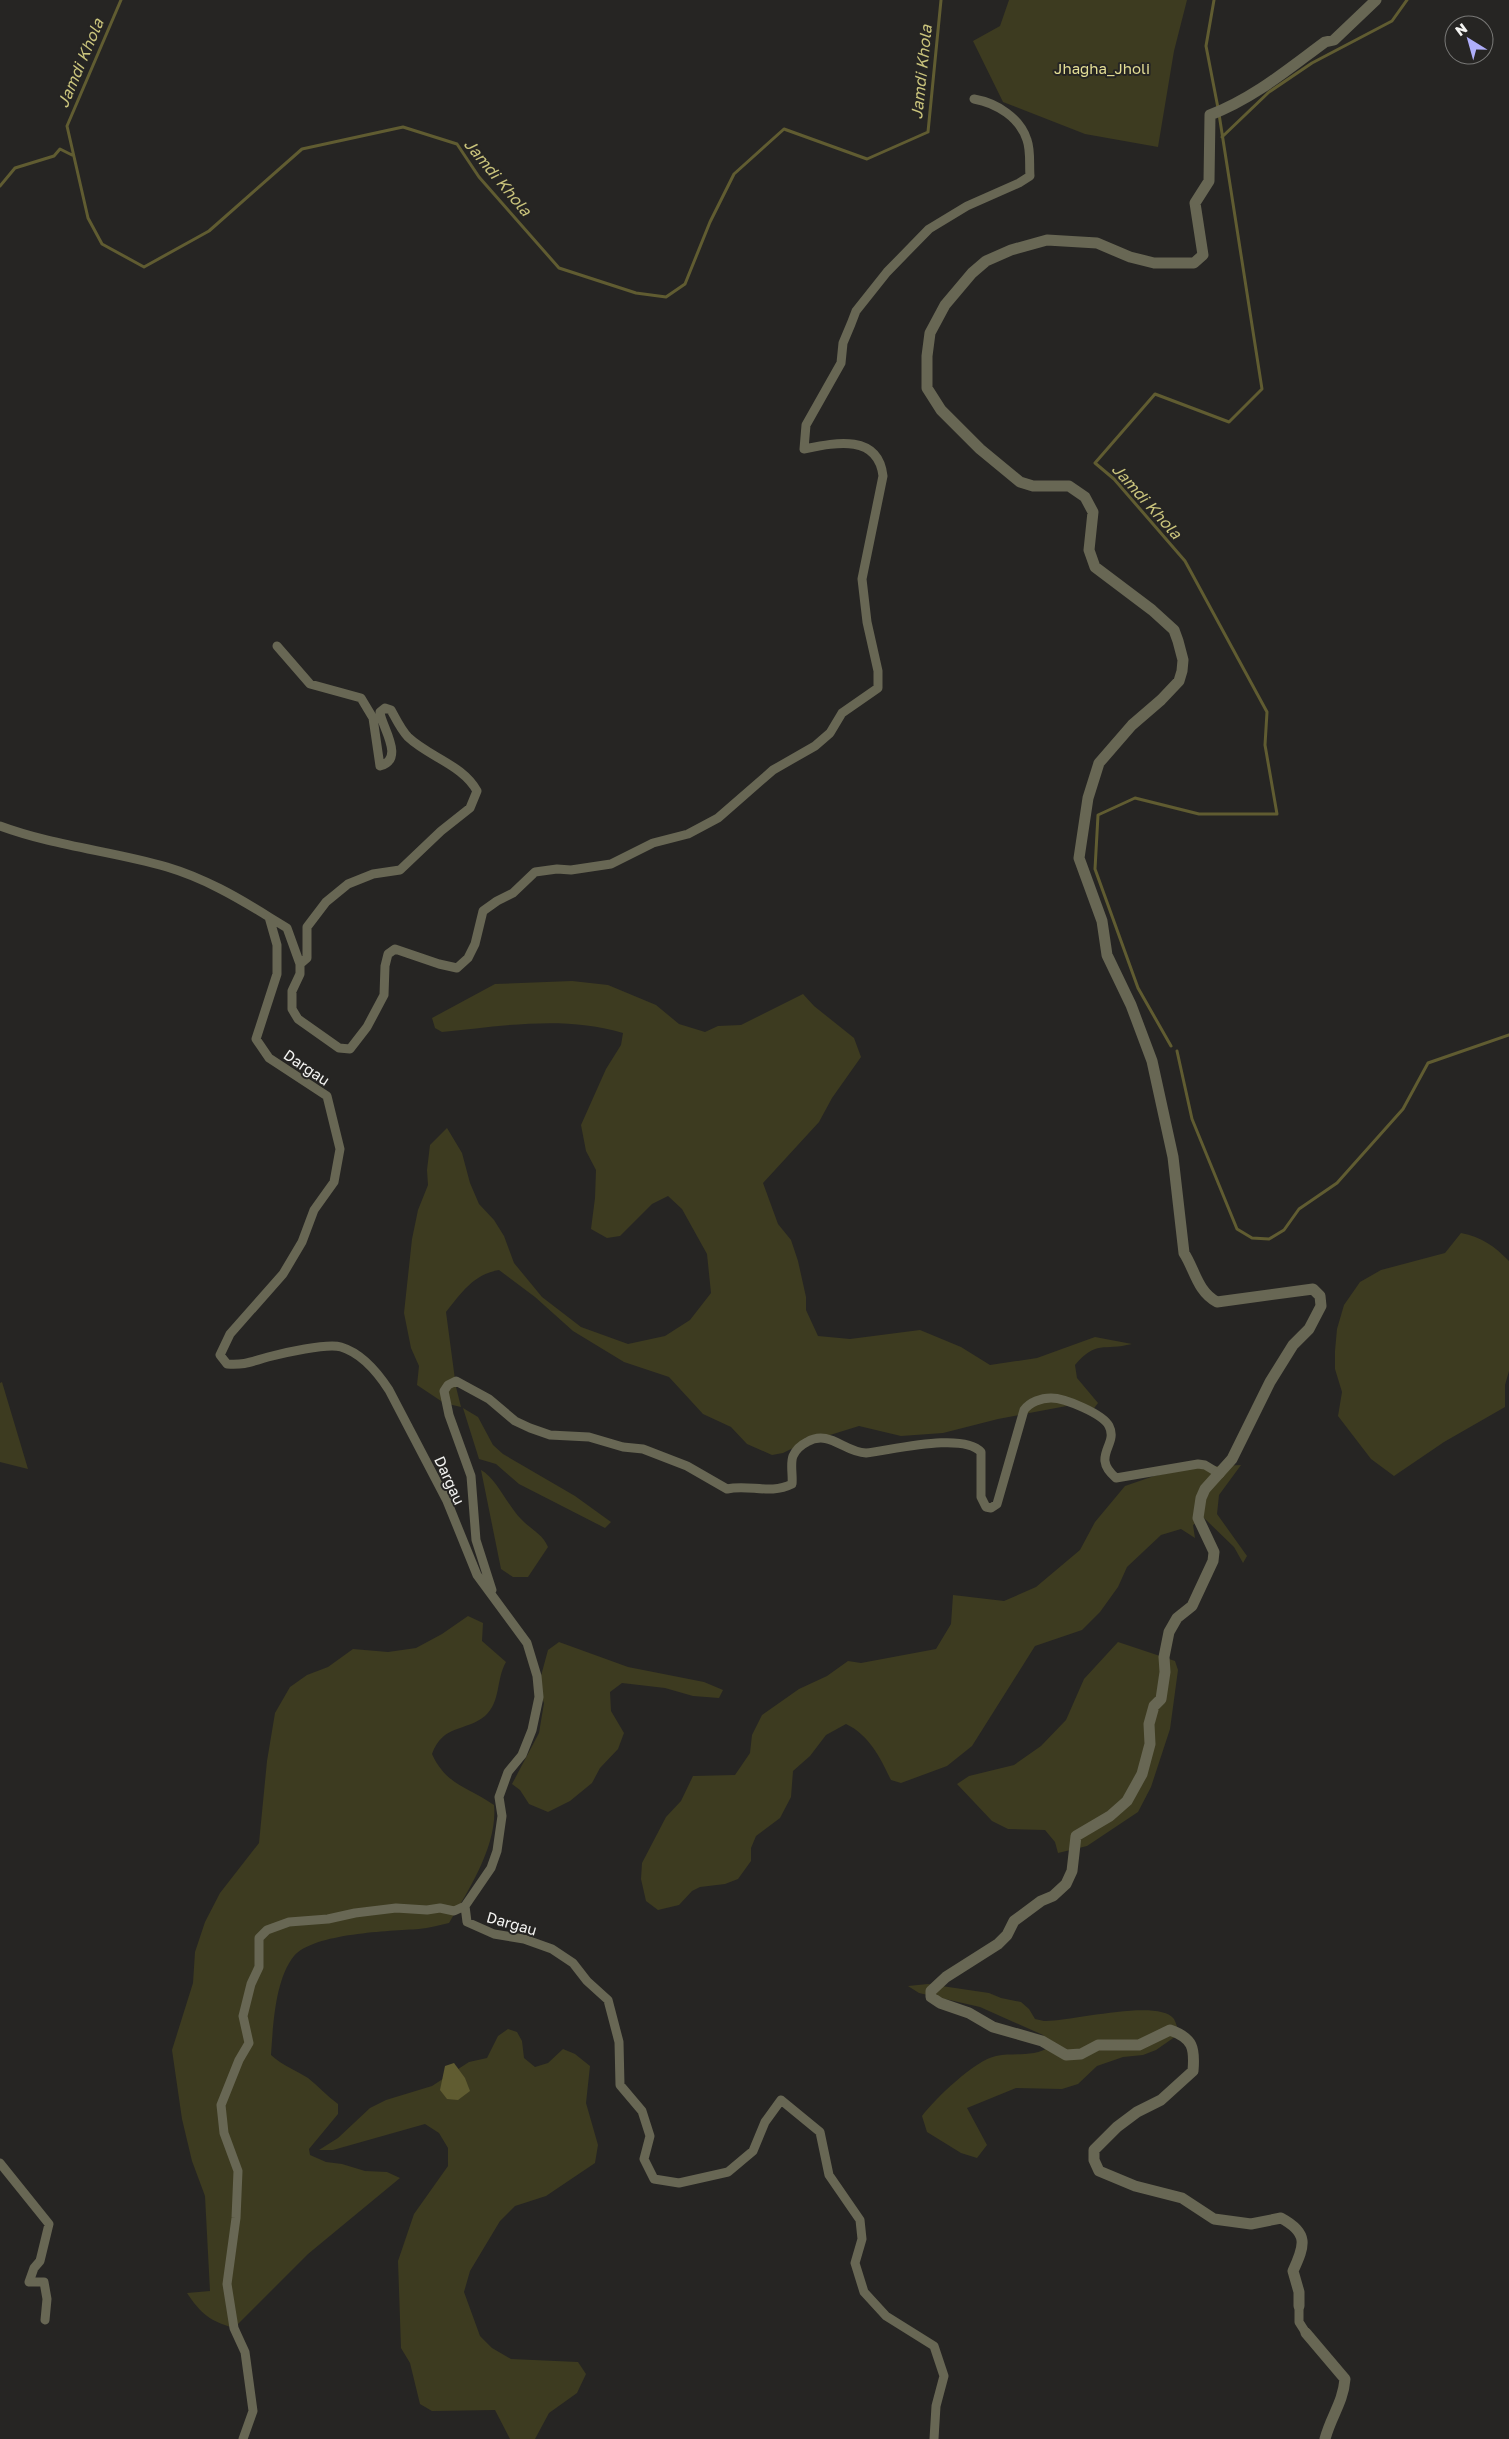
<svg xmlns="http://www.w3.org/2000/svg" width="1509" height="2439" viewBox="0 0 1509 2439" font-family="'Golos Text',sans-serif">
  <style>
    .green { fill: #3d3b20 }
    .water { fill: #605c31 }
    .lines { fill: none; stroke-linecap: round; stroke-linejoin: round }
    .stream { stroke: #605c31; stroke-width: 3 }
    .minor { stroke: #686754; stroke-width: 9 }
    .tertiary { stroke: #686754; stroke-width: 11 }
    .labels { text-anchor: middle; dominant-baseline: central; stroke-width: 4; stroke-linejoin: round; paint-order: stroke }
    .park-label { font-size: 15px; fill: #e4de96; stroke: #262523 }
    .street-label { font-size: 15px; fill: #f4f4f2; stroke: #262523 }
    .water-label { font-size: 16px; font-style: italic; fill: #cac47c; stroke: #262523 }
  </style>
  <rect width="100%" height="100%" fill="#262523"/>
  <path class="green" d="M1009,0H1187L1174,51L1158,147L1085,134L1003,102L973,41L1000,26Z
    M572,981L608,985L656,1005L679,1024L705,1032L718,1026L741,1025L803,994L814,1006L854,1038L861,1057L832,1098L819,1122L763,1183L778,1224L791,1240L798,1261L806,1297V1310L818,1336L850,1339L920,1330L961,1347L990,1365L1037,1358L1095,1337L1132,1344C1103,1351 1096,1340 1075,1365L1077,1378L1098,1403L1092,1411L1072,1405L998,1419L943,1433L901,1436L859,1426L801,1444L783,1453L772,1455L747,1444L731,1427L703,1414L669,1377L624,1362L573,1331L535,1297L499,1270C474,1274 461,1293 446,1312L456,1387L461,1407L444,1403L417,1385L419,1366L411,1348L404,1313L412,1239L418,1210L428,1185L427,1170L430,1145L447,1128L462,1153L470,1183L479,1204L494,1220L504,1236L514,1263L542,1297L581,1327L628,1344L665,1336L690,1320L711,1293L707,1254L682,1209L668,1196L652,1204L620,1236L607,1238L591,1229L595,1198L596,1170L586,1151L581,1125L606,1069L621,1045L623,1033C564,1015 502,1026 442,1032L435,1028L432,1018L495,984Z
    M1461,1233C1482,1237 1494,1246 1509,1261V1371L1505,1385V1407L1444,1442L1394,1476L1371,1459L1338,1416L1342,1392L1335,1369V1351L1337,1329L1344,1305L1360,1282L1381,1270L1445,1253Z
    M2,1382L28,1469L0,1462V1383Z
    M463,1408L478,1417L493,1445L503,1454L575,1496L611,1522L605,1528L519,1484L496,1464L479,1459Z
    M1241,1465L1219,1495L1217,1514L1247,1556L1243,1563L1234,1547L1204,1518L1193,1525L1195,1538L1181,1529L1161,1535L1127,1567L1118,1587L1100,1612L1082,1630L1035,1646L972,1746L947,1766L901,1783L891,1780C880,1757 869,1735 846,1724L826,1735L810,1756L793,1771L791,1797L780,1818L756,1836L751,1848V1861L738,1879L725,1884L700,1887L692,1891L679,1905L658,1910L646,1901L641,1879L642,1863L666,1817L681,1801L693,1776L735,1775L750,1753L752,1735L762,1715L799,1689L827,1676L848,1661L861,1663L936,1649L951,1624L953,1595L1004,1601L1036,1587L1080,1550L1095,1522L1125,1486L1154,1476L1199,1467Z
    M481,1470C496,1478 508,1506 521,1519C531,1530 542,1533 548,1547L528,1577H513L501,1569Z
    M468,1616L483,1623L482,1641L506,1662C496,1679 501,1702 485,1716C465,1732 443,1724 432,1754C446,1785 468,1787 494,1805C498,1844 469,1890 449,1923C439,1925 429,1928 419,1929C390,1931 314,1933 294,1956C275,1979 273,2026 271,2055C283,2066 294,2069 308,2078C318,2086 327,2096 338,2104V2114L309,2149L310,2155L326,2162L342,2164L365,2171L387,2172L400,2178L308,2254L234,2328C210,2321 201,2314 187,2293L210,2291L205,2196L192,2161L182,2119L172,2050L193,1983L195,1952L205,1922L220,1893L259,1843L267,1761L275,1713L290,1687L307,1675L328,1667L353,1649L388,1652L416,1648L442,1634Z
    M559,1642L628,1667L704,1682L723,1690L719,1698L693,1696L665,1688L622,1683L610,1692L611,1711L624,1733L618,1749L600,1768L592,1783L570,1801L548,1812L529,1804L520,1790L512,1784L539,1733L544,1703L538,1687L548,1650Z
    M1118,1642L1175,1661L1178,1670L1170,1729L1151,1787L1138,1812L1087,1846L1058,1853L1055,1842L1045,1830L1008,1829L992,1821L957,1784L969,1776L1014,1765L1041,1746L1066,1720L1084,1679Z
    M928,1984L989,1993L1001,1998L1021,2002L1029,2009L1035,2019L1044,2021C1070,2022 1158,1998 1174,2019C1176,2023 1178,2029 1179,2034L1156,2050L1143,2055L1123,2057L1097,2066L1078,2084L1062,2089L1016,2088L967,2108L987,2145L977,2158L961,2153L927,2132L922,2116C935,2099 975,2060 996,2056C1016,2052 1034,2058 1051,2046L1043,2035L980,2007L919,1993L908,1986Z
    M508,2029L517,2032L522,2041L524,2058L535,2067L548,2063L563,2049L575,2054L590,2066L586,2103L598,2145L595,2163L546,2196L515,2206L500,2221L470,2271L464,2292L480,2336L492,2348L511,2359L578,2362L586,2374L577,2393L549,2413L535,2439H510L495,2410L432,2411L420,2404L410,2363L401,2348L398,2261L414,2214L448,2166V2148L439,2133L425,2124L333,2150H319L338,2138L370,2108L386,2100L432,2086L469,2062L487,2058L498,2036Z"/>
  <path class="water" d="M454,2063L465,2078L470,2091L458,2100L447,2099L440,2090L445,2066Z"/>
  <g class="lines">
    <path class="stream" d="M121,0L67,126L88,218L102,244L144,267L209,231L302,149L403,127L457,144L479,177L559,268L636,293L666,297L685,284L710,222L734,174L784,129L867,159L928,132L941,0
      M1214,0L1206,46L1218,108
      M1222,137L1269,92L1312,63L1392,21L1407,0
      M0,186L15,168L54,156L60,149L72,155
      M1171,1046L1138,988L1095,869L1098,815L1135,798L1199,814H1277L1265,745L1267,712L1185,561L1114,479L1095,463L1155,394L1229,422L1262,389L1219,114
      M1177,1051L1192,1119L1237,1229L1252,1238L1269,1239L1284,1230L1299,1209L1337,1183L1403,1109L1428,1063L1509,1035"/>
    <path class="minor" d="M277,646L310,684L361,698L373,718L380,766C406,759 381,726 380,712L385,708L391,710C396,719 401,730 408,737C429,757 463,765 477,791L470,808L441,831L400,870L373,874L348,884L326,902L307,927V958L300,964
      M0,826C54,846 112,851 167,867C204,878 237,897 269,917L277,945V974L256,1039L269,1058L327,1096L340,1149L334,1182L314,1210L302,1242L283,1274L230,1334L220,1355L227,1364C246,1365 250,1362 268,1357C283,1353 327,1343 341,1347C361,1353 378,1373 389,1390L447,1501L477,1575L527,1643L537,1676L539,1697L532,1730L522,1755L508,1772L499,1797L502,1816L497,1851L491,1868L465,1906L467,1922L494,1934L524,1939L552,1949L573,1963L587,1981L608,2000L619,2042L620,2085L642,2111L650,2136L644,2159L654,2179L679,2183L728,2172L753,2151L765,2122L781,2100L820,2132L829,2175L860,2220L862,2239L855,2263L864,2292L886,2316L934,2346L944,2376L936,2406L934,2439
      M269,917L287,928L300,964V974L292,991V1009L298,1019L339,1048L350,1049L367,1027L384,995L385,966L388,954L395,949L439,964L457,968L468,958L475,944L483,911L497,901L513,893L535,872L557,869L571,870L611,864L653,843L688,834L718,818L773,770L815,746L830,733L842,713L878,688V671L867,622L862,579L883,476C878,433 834,443 804,449L806,425L841,363L843,343L851,324L856,311L887,272L929,229L967,206L1019,183L1030,176C1029,165 1031,151 1027,140C1020,118 997,103 974,99
      M492,1590L476,1540L471,1476L449,1415L444,1391L448,1385L456,1381L489,1399L515,1421L530,1428L550,1435L589,1437L623,1447L643,1449L687,1466L727,1489C749,1484 770,1495 792,1484C793,1476 790,1463 793,1456C796,1449 801,1445 807,1442C829,1429 844,1452 866,1453C893,1450 963,1432 981,1452V1497L986,1507L991,1508L997,1504L1024,1410C1030,1402 1041,1398 1051,1398C1065,1398 1103,1414 1109,1426C1119,1445 1090,1456 1116,1478L1198,1464L1205,1465L1220,1474
      M0,2163L49,2224L40,2261L34,2268L29,2282H44L47,2299L45,2320
      M1299,2306V2322L1306,2333
      M243,2439L253,2411L245,2352L234,2328L227,2284L236,2218L238,2171L224,2133L221,2105L239,2060L249,2043L243,2016L251,1984L259,1967V1938L267,1930L289,1922L328,1919L355,1913L396,1908L427,1910L440,1908L454,1911L465,1906"/>
    <path class="tertiary" d="M1299,2306V2292L1293,2271C1305,2245 1309,2233 1281,2218L1251,2224L1214,2219L1182,2198L1135,2186L1099,2171L1094,2160V2150L1117,2127L1137,2112L1161,2100L1193,2071C1195,2048 1193,2038 1170,2030L1139,2045H1098L1081,2054L1066,2055L1042,2041L993,2027L969,2013L940,2003L931,1997V1991L946,1977L998,1944L1007,1935L1014,1921L1041,1901L1053,1896L1066,1884L1072,1871L1076,1836L1110,1816L1127,1801L1142,1774L1150,1744L1149,1724L1154,1706L1161,1699L1165,1672L1164,1657L1169,1632L1177,1618L1192,1606L1213,1561L1214,1552L1198,1518L1201,1498L1205,1489L1232,1459L1270,1382L1293,1345L1309,1329L1321,1306L1320,1296L1313,1289L1217,1302C1197,1291 1195,1270 1184,1253L1173,1157L1152,1061L1131,1005L1107,955L1102,921L1079,858L1088,798L1099,763L1132,725L1161,700L1179,681L1182,671L1183,660L1178,641L1174,630L1152,610L1095,567L1089,550L1093,512L1085,497L1069,486H1033L1020,482L980,449L941,410L927,388V356L930,333L945,305L972,273L986,261L1011,250L1047,240L1097,243L1130,257L1154,263H1194L1203,255L1195,203L1209,181L1210,115C1254,98 1287,70 1325,42L1334,40L1376,0
      M1306,2333L1345,2379C1343,2403 1331,2416 1325,2439"/>
  </g>
  <g class="labels">
    <g class="park-label">
      <text x="1102" y="68">Jhagha_Jholi</text>
    </g>
    <g class="street-label">
      <text transform="translate(307 1067) rotate(34)">Dargau</text>
      <text transform="translate(450 1480) rotate(65)">Dargau</text>
      <text transform="translate(512 1923) rotate(16)">Dargau</text>
    </g>
    <g class="water-label">
      <text transform="translate(80 63) rotate(-67)">Jamdi Khola</text>
      <text transform="translate(921 72) rotate(-84)">Jamdi Khola</text>
      <text transform="translate(498 177) rotate(50)">Jamdi Khola</text>
      <text transform="translate(1147 501) rotate(48)">Jamdi Khola</text>
    </g>
  </g>
  <g transform="translate(1469 40) rotate(323)"><circle r="24" fill="#262523" stroke="#787876"/>
  <path d="M0-4L9 19L0 12L-9 19Z" fill="#afaefa"/>
  <text y="-8" font-size="14" font-weight="bold" text-anchor="middle" fill="#f4f4f2">N</text>
  </g>
</svg>
